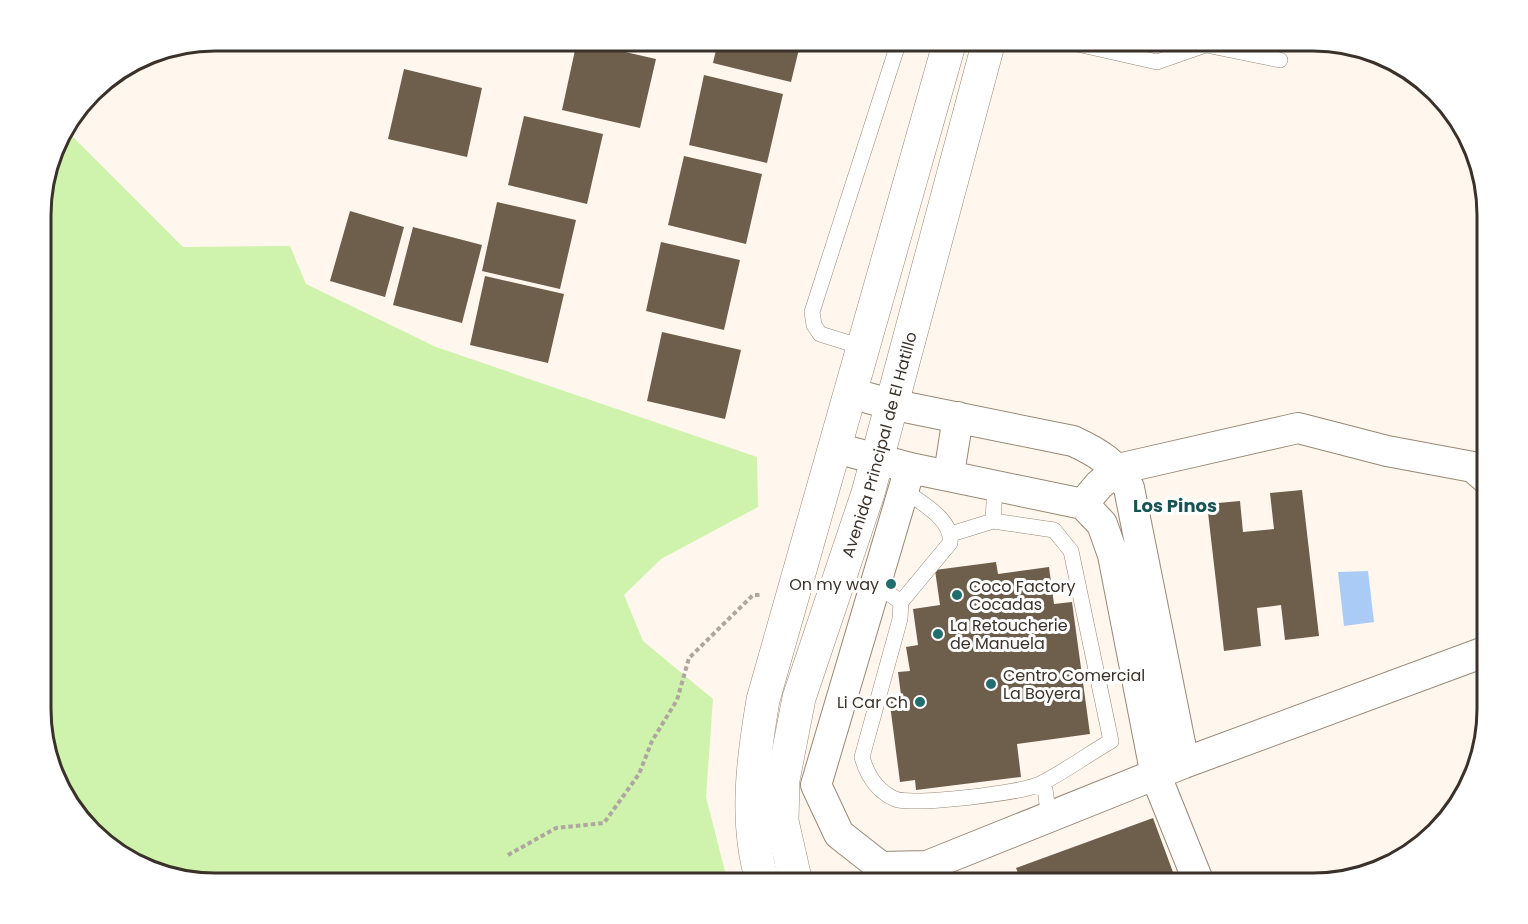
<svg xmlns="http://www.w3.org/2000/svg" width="1528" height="924" viewBox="0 0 1528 924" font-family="Poppins,sans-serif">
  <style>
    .green { fill: #cff2ac }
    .water { fill: #abcbf7 }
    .building { fill: #6e5e4c }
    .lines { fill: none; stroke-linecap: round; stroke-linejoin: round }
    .lane-casing { stroke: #998875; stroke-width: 16 }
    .street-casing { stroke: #998875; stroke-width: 32 }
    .secondary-casing { stroke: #998875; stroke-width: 34 }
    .path { stroke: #afa79f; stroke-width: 4; stroke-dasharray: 4.5 3; stroke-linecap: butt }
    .lane { stroke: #fff; stroke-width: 15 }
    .street { stroke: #fff; stroke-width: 30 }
    .secondary { stroke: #fff; stroke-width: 33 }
    .poi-dot { fill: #226d6d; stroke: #fff; stroke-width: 2 }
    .labels { text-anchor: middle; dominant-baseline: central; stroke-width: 6; stroke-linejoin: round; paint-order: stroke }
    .street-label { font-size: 16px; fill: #3a322a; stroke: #fff }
    .poi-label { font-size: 16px; fill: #3a322a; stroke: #fff; text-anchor: start }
    .neighbourhood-label { font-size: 18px; font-weight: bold; fill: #175453; stroke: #fff }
    .rim { fill: none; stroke: #3a322a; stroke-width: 3 }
  </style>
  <rect width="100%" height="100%" fill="#fff7ee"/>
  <path class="green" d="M72,136L183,247L290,246L306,284L436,347L757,457L758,507L661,559L624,595L643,641L713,699L706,797L728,883H215L128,860L70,805L42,731V193L58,139Z"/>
  <path class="water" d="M1368,571L1374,622L1344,626L1338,572Z"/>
  <path class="building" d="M577,41L656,59L640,128L562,110Z
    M718,41H801L791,82L713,63Z
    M404,69L482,88L467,157L388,139Z
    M704,75L783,94L767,163L689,145Z
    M524,116L603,134L587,204L508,185Z
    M684,156L762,174L746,244L668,225Z
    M497,202L576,220L560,289L482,271Z
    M350,211L404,227L385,297L330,281Z
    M413,227L482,245L462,323L393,305Z
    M661,242L740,260L724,330L646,311Z
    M485,276L564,294L548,363L470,345Z
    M662,332L741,350L725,419L647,401Z
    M1302,490L1319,636L1285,640L1281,605L1257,608L1261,646L1224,651L1207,504L1240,501L1243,532L1274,529L1270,493Z
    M996,562L998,574L1049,567L1054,604L1072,602L1090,734L1017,744L1021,777L916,790L915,780L900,782L889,697L901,695L898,672L910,671L906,647L918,645L913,609L940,605L935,570Z
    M1153,818L1177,883H1022L1016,868Z
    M1009,872L1013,883H979Z"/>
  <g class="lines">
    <g class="lane-casing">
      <path id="lane" d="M1064,41L1157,62L1217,41
        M1206,45L1280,60
        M862,347L820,334L814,325L812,312L899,41
        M951,534L993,521
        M875,584L901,602L900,619L862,757C867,775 877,791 895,799C912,806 1022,793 1040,784C1064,772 1087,755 1111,741L1071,551L1054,530L993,521L995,486
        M901,602L950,543C953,519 921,503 904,490
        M1038,785L1045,789L1049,818"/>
    </g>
    <g class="street-casing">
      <path id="street" d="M850,393L890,404L1073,441C1099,453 1115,463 1129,488L1184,763
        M836,448L910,468L1083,504L1102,524L1113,555L1156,776L1199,883
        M910,468L816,785L839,834L881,867L927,866L1184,763L1487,651
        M949,474L958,417
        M1083,504L1099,485L1118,469L1298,428L1387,451L1473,467L1487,479"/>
    </g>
    <g class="secondary-casing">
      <g id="secondary">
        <path d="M763,883C744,824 753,759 763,700L950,41"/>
        <path id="s1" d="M796,883L782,821L783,780L799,698L868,493L989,41"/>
      </g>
    </g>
    <path class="path" d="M508,855L556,828L604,823L639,774L652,741L677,700L689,658L753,595H761"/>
    <use href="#lane" class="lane"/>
    <use href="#street" class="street"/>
    <use href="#secondary" class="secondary"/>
  </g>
  <g class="poi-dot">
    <circle cx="891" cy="584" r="6"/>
    <circle cx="957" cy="595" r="6"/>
    <circle cx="938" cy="634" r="6"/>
    <circle cx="991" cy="684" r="6"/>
    <circle cx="920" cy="702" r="6"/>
  </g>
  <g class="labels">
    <g class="street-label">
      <text stroke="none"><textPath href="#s1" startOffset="454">Avenida Principal de El Hatillo</textPath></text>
    </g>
    <g class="poi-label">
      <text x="879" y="584" text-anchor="end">On my way</text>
      <text x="969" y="586">Coco Factory<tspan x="969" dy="18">Cocadas</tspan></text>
      <text x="950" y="625">La Retoucherie<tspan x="950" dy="18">de Manuela</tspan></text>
      <text x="1003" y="675">Centro Comercial<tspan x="1003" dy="18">La Boyera</tspan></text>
      <text x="908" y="702" text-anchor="end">Li Car Ch</text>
    </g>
    <g class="neighbourhood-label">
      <text x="1175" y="505">Los Pinos</text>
    </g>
  </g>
  <path d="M0 0H1528V924H0ZM215 51H1313A164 164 0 0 1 1477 215V709A164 164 0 0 1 1313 873H215A164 164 0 0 1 51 709V215A164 164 0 0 1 215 51Z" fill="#fff" fill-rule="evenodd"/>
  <path class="rim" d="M215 51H1313A164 164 0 0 1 1477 215V709A164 164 0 0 1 1313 873H215A164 164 0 0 1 51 709V215A164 164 0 0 1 215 51Z"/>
</svg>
